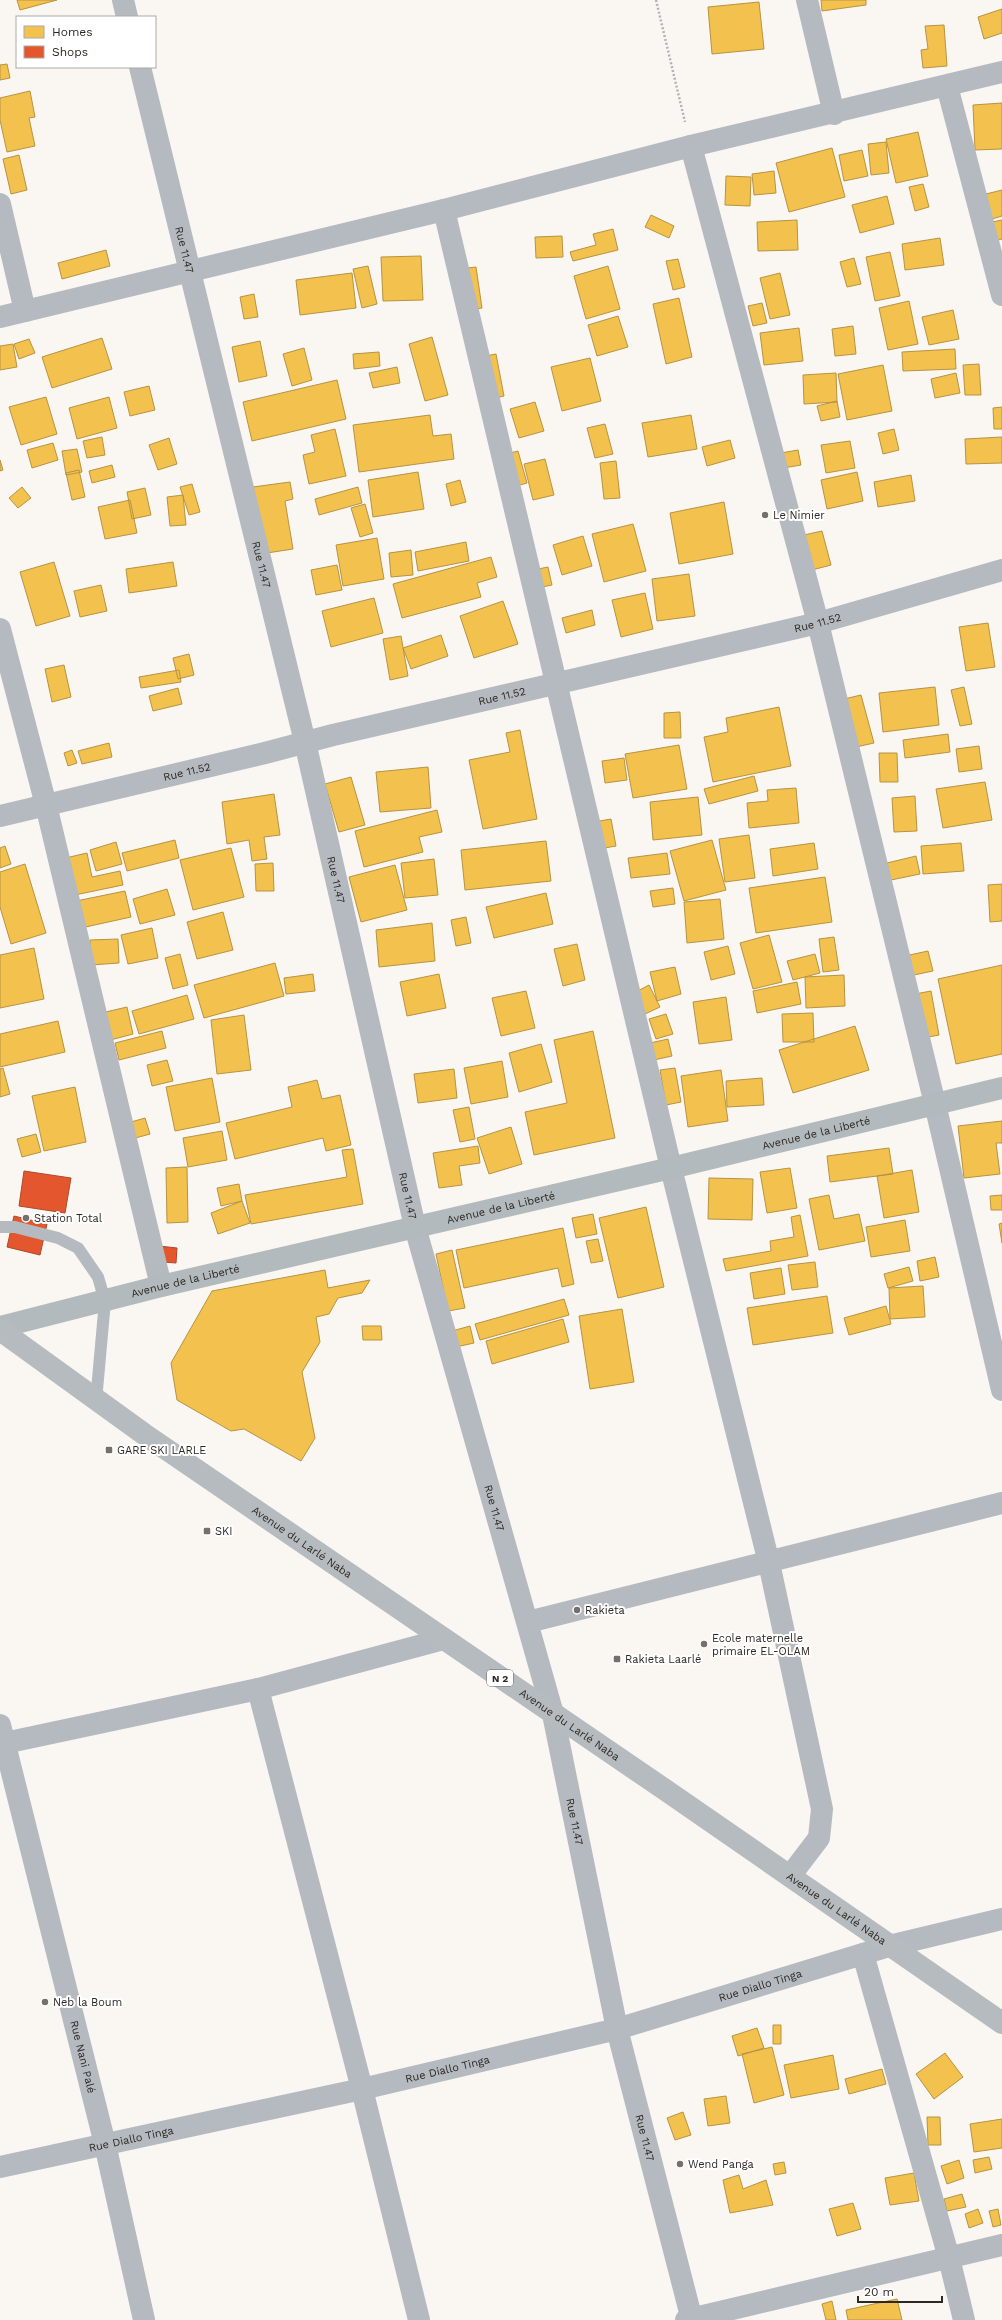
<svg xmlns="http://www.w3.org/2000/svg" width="1002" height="2320" viewBox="0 0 1002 2320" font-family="'Work Sans',sans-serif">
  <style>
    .homes { fill: #f2c14e; stroke: #b79341 }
    .shops { fill: #e4572e; stroke: #ad492b }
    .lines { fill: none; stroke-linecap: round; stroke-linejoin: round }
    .path { stroke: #b0b4b6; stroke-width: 2.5; stroke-dasharray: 2 2; stroke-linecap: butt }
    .service { stroke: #b4babf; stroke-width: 12 }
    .minor { stroke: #b4babf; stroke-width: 22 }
    .secondary { stroke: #b3babd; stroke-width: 22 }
    .primary { stroke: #b6bbbf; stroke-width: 22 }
    .poi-dot { fill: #75706b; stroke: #fff; stroke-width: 1.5 }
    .labels { text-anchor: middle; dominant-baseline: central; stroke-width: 4; stroke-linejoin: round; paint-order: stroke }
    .shield { fill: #fff; stroke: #6c6865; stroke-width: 1 }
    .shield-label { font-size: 10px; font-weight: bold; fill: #2d2823 }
    .street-label { font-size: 11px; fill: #2d2823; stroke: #fff }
    .poi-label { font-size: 11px; fill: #2d2823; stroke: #fff; text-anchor: start }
  </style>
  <rect width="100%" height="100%" fill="#faf6f2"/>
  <path class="homes" d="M17,0H57L20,10Z
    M821,0H866V5L822,11Z
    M759,2L764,49L712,54L708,7Z
    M1002,9V33L984,39L978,17Z
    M944,25L947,66L923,68L921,50L928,49L925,26Z
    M7,64L10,78L0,80V65Z
    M30,91L35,117L29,118L35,146L7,152L0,120V98Z
    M1002,103V149L975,150L973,105Z
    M918,132L928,176L896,183L886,139Z
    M886,142L889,173L871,175L868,144Z
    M832,148L845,197L789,212L776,163Z
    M862,150L868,176L844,181L839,155Z
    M19,155L27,190L11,194L3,159Z
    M774,171L776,193L754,195L752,174Z
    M726,176L751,177L750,206L725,205Z
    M923,184L929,207L915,211L909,187Z
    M1002,190V216L992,219L986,194Z
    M887,196L894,224L860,233L852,205Z
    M651,215L674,226L669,238L645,227Z
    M797,220L798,250L758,251L757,222Z
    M1002,220V239L991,242L987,223Z
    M613,229L618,250L573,261L570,252L596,245L593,234Z
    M562,236L563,257L536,258L535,237Z
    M940,238L944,265L905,270L902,244Z
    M106,250L110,266L62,279L58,263Z
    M890,252L900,296L875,301L866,257Z
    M421,256L423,300L383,301L381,257Z
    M854,258L861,284L847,287L840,262Z
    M678,259L685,287L673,290L666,261Z
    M368,266L377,304L362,308L353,269Z
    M608,266L620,309L586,319L574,276Z
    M476,267L482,308L464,311L459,269Z
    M352,273L356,308L300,315L296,280Z
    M780,273L790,315L770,319L760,278Z
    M254,294L258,317L244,319L240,297Z
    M679,298L692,357L666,364L653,304Z
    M909,301L918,344L888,350L879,308Z
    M762,303L767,323L753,326L748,306Z
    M953,310L959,339L929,345L922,317Z
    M618,316L628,347L597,356L588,325Z
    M853,326L856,354L835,356L832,329Z
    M799,328L803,361L764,365L760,333Z
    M432,337L448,395L425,401L409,344Z
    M102,338L112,369L52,388L42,357Z
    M29,339L35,353L19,359L14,344Z
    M260,341L267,376L239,382L232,347Z
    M13,344L17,367L0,370V346Z
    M304,348L312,380L292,386L283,354Z
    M955,349L956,369L903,371L902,352Z
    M379,352L380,366L354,369L353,354Z
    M496,354L504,396L488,400L480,357Z
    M590,358L601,401L562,411L551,367Z
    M979,364L981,395H965L963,365Z
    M883,365L892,411L847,420L838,374Z
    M397,367L400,383L373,388L369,373Z
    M836,373L837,402L804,404L803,375Z
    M956,373L960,393L935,398L931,379Z
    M337,380L346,419L252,441L243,402Z
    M149,386L155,410L130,416L124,392Z
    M46,397L57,434L21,445L9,407Z
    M109,397L117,428L77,439L69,408Z
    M837,401L840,417L821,421L817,406Z
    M535,402L544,431L519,438L510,409Z
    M1002,407V429H994L993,408Z
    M430,415L433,436L451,434L454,459L359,472L353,425Z
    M691,415L697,449L648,457L642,423Z
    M605,424L613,454L595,458L587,428Z
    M335,429L346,476L309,484L303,455L315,452L311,435Z
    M894,429L899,450L883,454L878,433Z
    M102,437L105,455L87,458L83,441Z
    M1002,437V463L966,464L965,439Z
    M169,438L177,464L158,470L149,445Z
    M730,440L735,458L707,466L702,447Z
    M850,441L855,468L826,473L821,445Z
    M53,443L58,460L32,468L27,450Z
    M77,449L82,472L66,475L62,451Z
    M798,450L801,465L783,468L781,453Z
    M518,451L527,483L513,487L503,455Z
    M545,459L554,495L533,500L524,464Z
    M0,460L3,470L0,471Z
    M616,461L620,498L604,499L600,463Z
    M112,465L115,477L92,483L89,471Z
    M79,470L85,497L72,500L66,473Z
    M418,472L424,509L373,517L368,480Z
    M857,472L863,501L827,509L821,480Z
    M911,475L915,501L878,507L874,482Z
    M460,480L466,502L451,506L446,484Z
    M290,482L293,499L285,501L293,549L267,553L253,487Z
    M192,484L200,512L189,515L180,487Z
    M22,487L31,498L18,508L9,498Z
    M358,487L362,503L319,515L315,499Z
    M145,488L151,515L132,519L127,492Z
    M183,495L186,525L170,526L167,497Z
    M130,500L137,533L105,539L98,507Z
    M724,502L733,554L679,564L670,513Z
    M365,504L373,533L360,537L351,508Z
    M633,524L646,571L604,582L592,534Z
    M822,531L831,565L812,570L804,535Z
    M583,536L592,566L562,575L553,545Z
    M377,538L384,579L343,586L336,545Z
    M466,542L469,561L418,571L415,552Z
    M411,550L413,575L391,577L389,553Z
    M491,557L497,577L477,583L481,597L402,618L393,584Z
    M54,562L70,616L36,626L20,572Z
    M173,562L177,586L129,593L126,569Z
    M337,565L342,590L316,595L311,570Z
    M548,567L552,585L537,588L533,570Z
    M689,574L695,616L657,621L652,579Z
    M101,585L107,611L80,617L74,591Z
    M645,593L653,629L621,637L612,600Z
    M374,598L383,633L331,647L322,611Z
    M503,601L518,644L474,658L460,616Z
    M592,610L595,625L566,633L562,618Z
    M988,623L995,667L966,671L959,627Z
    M441,635L448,656L411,669L403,648Z
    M401,636L408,676L390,680L383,639Z
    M189,654L194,675L178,679L173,658Z
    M64,665L71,697L52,702L45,669Z
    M179,670L181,682L141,688L139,677Z
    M935,687L939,725L883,732L879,693Z
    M964,687L972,724L960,726L951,690Z
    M178,688L182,704L153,711L149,696Z
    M861,695L874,743L856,747L844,699Z
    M779,707L791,766L713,782L704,737L728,732L726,718Z
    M680,712L681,738H664V713Z
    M520,730L537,819L483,829L469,760L510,752L506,733Z
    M948,734L950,752L905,758L903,740Z
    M109,743L112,757L82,764L78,751Z
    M679,745L687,789L633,798L625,754Z
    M979,746L982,769L959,772L956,749Z
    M72,750L77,763L68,766L64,753Z
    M879,753H897L898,782H880Z
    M624,758L627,780L605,783L602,761Z
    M428,767L431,808L380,812L376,772Z
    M754,776L758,791L709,804L704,789Z
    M351,777L365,825L339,832L325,784Z
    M985,782L992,820L943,828L936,789Z
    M796,788L799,823L749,828L747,803L768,801L767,790Z
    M274,794L280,835L264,837L267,859L252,861L249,840L227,844L222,802Z
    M915,796L917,831L894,832L892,798Z
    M698,797L702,835L653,840L650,802Z
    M437,810L442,832L419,837L423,852L364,867L355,831Z
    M611,819L616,846L593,850L588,823Z
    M749,835L755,878L725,882L719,839Z
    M175,840L179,858L127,871L122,853Z
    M712,840L726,890L684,901L670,851Z
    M546,841L551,881L465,890L461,850Z
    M116,842L122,864L96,871L90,850Z
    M814,843L818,869L773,876L770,849Z
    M961,843L964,871L923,874L921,846Z
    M5,846L11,864L0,868V848Z
    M231,848L244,897L193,910L180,860Z
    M87,853L92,877L120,871L123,885L65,897L57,860Z
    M667,853L670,874L631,878L628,858Z
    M916,856L920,874L891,880L887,863Z
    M434,859L438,895L405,898L401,863Z
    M273,863L274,891H256L255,864Z
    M25,864L46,933L11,944L0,907V872Z
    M395,865L407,910L361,922L349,877Z
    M825,877L832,922L756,933L749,888Z
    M1002,884V921L990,922L988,885Z
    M673,888L675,904L653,907L650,891Z
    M167,889L175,915L140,924L133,899Z
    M125,891L131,917L81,928L76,901Z
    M546,893L553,924L494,938L486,907Z
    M720,899L724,939L687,943L684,902Z
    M223,912L233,950L197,959L187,922Z
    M466,917L471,943L456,946L451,920Z
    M432,923L435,961L379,967L376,930Z
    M152,928L158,958L128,964L121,935Z
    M769,935L782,982L753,989L740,943Z
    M834,937L839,970L823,972L819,939Z
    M118,939L119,963L91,965L90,940Z
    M577,944L585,980L563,986L554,949Z
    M728,946L735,974L711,980L704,952Z
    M34,948L44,999L0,1008V955Z
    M928,951L933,971L909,976L905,956Z
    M180,954L188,985L173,989L165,958Z
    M815,954L820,973L793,980L787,961Z
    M275,963L284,996L204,1018L194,985Z
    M1002,965V1054L956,1064L938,979Z
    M675,967L681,994L657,1001L650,972Z
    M313,974L315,991L286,994L284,978Z
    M439,974L446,1008L407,1016L400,982Z
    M844,975L845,1006L806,1008L805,977Z
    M797,982L801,1004L757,1013L753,991Z
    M649,985L660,1007L645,1014L634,993Z
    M526,991L535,1028L501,1036L492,998Z
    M931,991L939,1035L923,1038L915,994Z
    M187,995L194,1019L139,1034L132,1011Z
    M726,997L732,1040L699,1044L693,1002Z
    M127,1007L133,1034L103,1042L97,1014Z
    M813,1013L814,1042H783L782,1014Z
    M666,1014L673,1034L656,1039L649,1019Z
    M244,1015L251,1070L217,1074L211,1020Z
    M58,1021L65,1052L0,1067V1034Z
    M855,1026L869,1070L793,1093L779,1050Z
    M162,1031L166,1048L119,1060L115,1043Z
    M593,1031L615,1138L534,1155L525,1112L567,1103L554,1040Z
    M668,1039L672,1056L654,1060L650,1043Z
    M541,1044L552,1082L519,1092L509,1053Z
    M167,1060L173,1081L152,1086L147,1065Z
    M502,1061L508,1097L471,1104L464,1068Z
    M3,1068L10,1094L0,1097V1069Z
    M675,1068L681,1102L666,1105L660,1070Z
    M454,1069L457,1098L418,1103L414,1074Z
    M721,1070L728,1121L688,1127L681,1076Z
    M212,1078L220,1122L175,1131L166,1087Z
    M762,1078L764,1105L727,1107L726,1081Z
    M317,1080L322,1099L340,1095L351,1145L326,1151L323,1138L235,1159L226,1123L292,1107L288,1087Z
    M75,1087L86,1142L44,1151L32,1096Z
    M469,1107L475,1139L460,1142L453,1110Z
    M145,1118L150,1134L121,1142L117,1126Z
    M1002,1121V1143H996L1000,1174L964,1178L958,1126Z
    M511,1127L522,1164L489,1174L477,1138Z
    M222,1131L227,1160L188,1167L183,1138Z
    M36,1134L41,1152L22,1157L17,1139Z
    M478,1146L480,1163L459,1166L462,1185L439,1188L433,1153Z
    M889,1148L893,1174L830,1182L827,1156Z
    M353,1149L363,1204L251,1224L245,1195L347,1177L342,1150Z
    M187,1167L188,1222L167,1223L166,1168Z
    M790,1168L797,1208L767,1213L760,1172Z
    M912,1170L919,1212L884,1218L877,1176Z
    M709,1178L753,1179L752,1220L708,1219Z
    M239,1184L242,1201L221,1206L217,1188Z
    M829,1195L834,1219L859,1214L865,1241L819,1250L809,1199Z
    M1002,1195V1210H991L990,1196Z
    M242,1201L250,1223L218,1234L211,1213Z
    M646,1207L664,1287L618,1298L599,1218Z
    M593,1214L597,1234L576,1238L572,1218Z
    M800,1215L808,1256L726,1271L723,1259L771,1251L770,1241L794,1237L791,1217Z
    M905,1220L910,1251L871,1257L866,1227Z
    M1002,1223V1243L999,1224Z
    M563,1228L574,1284L562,1287L558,1268L464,1288L456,1250Z
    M598,1239L603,1261L591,1263L586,1241Z
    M452,1250L465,1308L448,1311L436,1254Z
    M935,1257L939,1277L920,1281L917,1261Z
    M815,1262L818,1287L792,1290L788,1265Z
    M909,1267L913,1281L888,1288L884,1274Z
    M781,1268L785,1294L754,1299L750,1273Z
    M325,1270L328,1288L370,1280L362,1293L338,1298L329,1314L316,1317L320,1342L302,1372L315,1438L301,1461L244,1429L231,1431L177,1400L171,1363L212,1291Z
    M923,1286L925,1317L890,1319L889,1288Z
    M827,1296L833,1333L753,1345L747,1308Z
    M564,1299L569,1315L480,1340L475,1324Z
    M886,1306L891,1324L849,1335L844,1318Z
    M622,1309L634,1382L590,1389L579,1316Z
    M563,1319L569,1342L492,1364L486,1341Z
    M362,1326H381L382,1340H363Z
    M470,1326L474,1343L456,1347L452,1331Z
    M773,2025H781V2044H773Z
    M757,2028L764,2048L738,2056L732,2036Z
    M772,2047L784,2095L754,2103L742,2054Z
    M945,2053L963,2077L934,2099L916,2074Z
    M833,2055L839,2089L791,2098L784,2065Z
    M882,2069L886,2084L849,2094L845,2079Z
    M726,2096L730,2123L708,2126L704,2099Z
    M683,2112L691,2135L675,2140L667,2118Z
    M927,2117H940L941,2145H928Z
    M1002,2119V2148L974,2152L970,2124Z
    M989,2157L992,2169L975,2173L973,2160Z
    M959,2160L964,2178L947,2184L941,2166Z
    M784,2162L786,2173L775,2175L773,2164Z
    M914,2173L919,2201L890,2205L885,2178Z
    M739,2175L743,2189L766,2180L773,2205L730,2213L723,2180Z
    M962,2194L966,2207L947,2211L944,2199Z
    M853,2203L861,2229L837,2236L829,2209Z
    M978,2209L983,2223L969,2228L965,2214Z
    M998,2209L1001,2225L993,2227L989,2211Z
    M897,2299L902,2320H848L846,2310Z
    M832,2301L836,2320H826L822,2304Z"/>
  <path class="shops" d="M24,1171L71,1178L65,1213L19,1206Z
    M14,1216L47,1224L40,1255L7,1247Z
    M150,1245L177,1248L176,1263L149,1261Z"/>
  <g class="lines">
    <path class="path" d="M656,0L685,122"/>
    <path class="service" d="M0,1227H15L58,1238L78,1248L98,1277L105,1301L96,1401"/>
    <g class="minor">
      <path d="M123,0L127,17"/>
      <path d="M807,0L834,114"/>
      <path id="s1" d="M140,67L305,742L415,1227L553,1714L617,2029L692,2320"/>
      <path d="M947,86L1002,295"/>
      <path d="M691,146L818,623L935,1104L1002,1390"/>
      <path d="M0,204L25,311"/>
      <path d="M444,210L671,1168L769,1563L822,1809L819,1838L790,1876"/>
      <path d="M0,317L444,210L691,146L1002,72"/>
      <path d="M0,629L46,805L161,1286"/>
      <path id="s2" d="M0,816L265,753L333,735L818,623L1002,570"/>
      <path d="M528,1622L1002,1503"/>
      <path d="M258,1689L362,2089L419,2320"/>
      <path id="s3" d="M0,1725L105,2144L144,2320"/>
      <path d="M0,1744L258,1689L444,1639"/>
      <path d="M863,1954L949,2258L964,2320"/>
      <path id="s4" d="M0,2167L362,2089L617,2029L889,1946L1002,1919"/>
      <path d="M686,2320L1002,2245"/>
    </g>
    <path class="secondary" id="s5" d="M0,1327L161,1286L671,1168L1002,1088"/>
    <path class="primary" id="s6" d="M0,1330L144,1434L664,1789L1002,2023"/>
  </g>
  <g class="poi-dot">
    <circle cx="765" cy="515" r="4"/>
    <circle cx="26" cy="1218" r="4"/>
    <rect x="105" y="1446" width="8" height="8" rx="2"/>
    <rect x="203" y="1527" width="8" height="8" rx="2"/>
    <circle cx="577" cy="1610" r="4"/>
    <circle cx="704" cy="1644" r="4"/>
    <rect x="613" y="1655" width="8" height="8" rx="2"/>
    <circle cx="45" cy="2002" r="4"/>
    <circle cx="680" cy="2164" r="4"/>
  </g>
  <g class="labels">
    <rect class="shield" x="487" y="1670" width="26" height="16" rx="3"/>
    <g class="shield-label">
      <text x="500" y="1678">N 2</text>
    </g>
    <g class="street-label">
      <text stroke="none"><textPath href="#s1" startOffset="188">Rue 11.47</textPath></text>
      <text stroke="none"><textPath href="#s1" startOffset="512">Rue 11.47</textPath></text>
      <text stroke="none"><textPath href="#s2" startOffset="840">Rue 11.52</textPath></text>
      <text stroke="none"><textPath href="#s2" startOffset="516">Rue 11.52</textPath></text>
      <text stroke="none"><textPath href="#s2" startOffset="192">Rue 11.52</textPath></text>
      <text stroke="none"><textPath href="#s1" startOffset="836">Rue 11.47</textPath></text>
      <text stroke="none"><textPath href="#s5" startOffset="839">Avenue de la Liberté</textPath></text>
      <text stroke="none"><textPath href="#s1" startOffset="1160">Rue 11.47</textPath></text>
      <text stroke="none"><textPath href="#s5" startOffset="515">Avenue de la Liberté</textPath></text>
      <text stroke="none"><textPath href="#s5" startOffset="191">Avenue de la Liberté</textPath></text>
      <text stroke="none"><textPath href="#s1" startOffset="1484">Rue 11.47</textPath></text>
      <text stroke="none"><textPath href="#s6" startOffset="369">Avenue du Larlé Naba</textPath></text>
      <text stroke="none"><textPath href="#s6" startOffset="693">Avenue du Larlé Naba</textPath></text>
      <text stroke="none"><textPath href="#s1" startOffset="1808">Rue 11.47</textPath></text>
      <text stroke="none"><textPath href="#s6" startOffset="1017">Avenue du Larlé Naba</textPath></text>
      <text stroke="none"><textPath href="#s4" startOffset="782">Rue Diallo Tinga</textPath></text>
      <text stroke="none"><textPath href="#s3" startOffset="342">Rue Nani Palé</textPath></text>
      <text stroke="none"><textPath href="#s4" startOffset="458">Rue Diallo Tinga</textPath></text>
      <text stroke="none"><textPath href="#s4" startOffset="134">Rue Diallo Tinga</textPath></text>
      <text stroke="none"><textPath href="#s1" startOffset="2132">Rue 11.47</textPath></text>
    </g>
    <g class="poi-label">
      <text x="773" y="515">Le Nimier</text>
      <text x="34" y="1218">Station Total</text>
      <text x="117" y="1450">GARE SKI LARLE</text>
      <text x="215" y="1531">SKI</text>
      <text x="585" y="1610">Rakieta</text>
      <text x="712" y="1638">Ecole maternelle<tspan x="712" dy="13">primaire EL-OLAM</tspan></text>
      <text x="625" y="1659">Rakieta Laarlé</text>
      <text x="53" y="2002">Neb la Boum</text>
      <text x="688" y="2164">Wend Panga</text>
    </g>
  </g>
  <rect x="16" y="16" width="140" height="52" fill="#ffffff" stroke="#aba9a7"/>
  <rect x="24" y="26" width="20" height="12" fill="#f2c14e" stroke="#aba9a7"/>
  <text x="52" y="36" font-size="12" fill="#2d2823">Homes</text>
  <rect x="24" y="46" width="20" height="12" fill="#e4572e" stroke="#aba9a7"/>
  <text x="52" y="56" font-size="12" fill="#2d2823">Shops</text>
  <path d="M858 2296v6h84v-6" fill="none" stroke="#2d2823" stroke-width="2"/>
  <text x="864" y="2296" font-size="12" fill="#2d2823" stroke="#ffffff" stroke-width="3" paint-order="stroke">20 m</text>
</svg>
